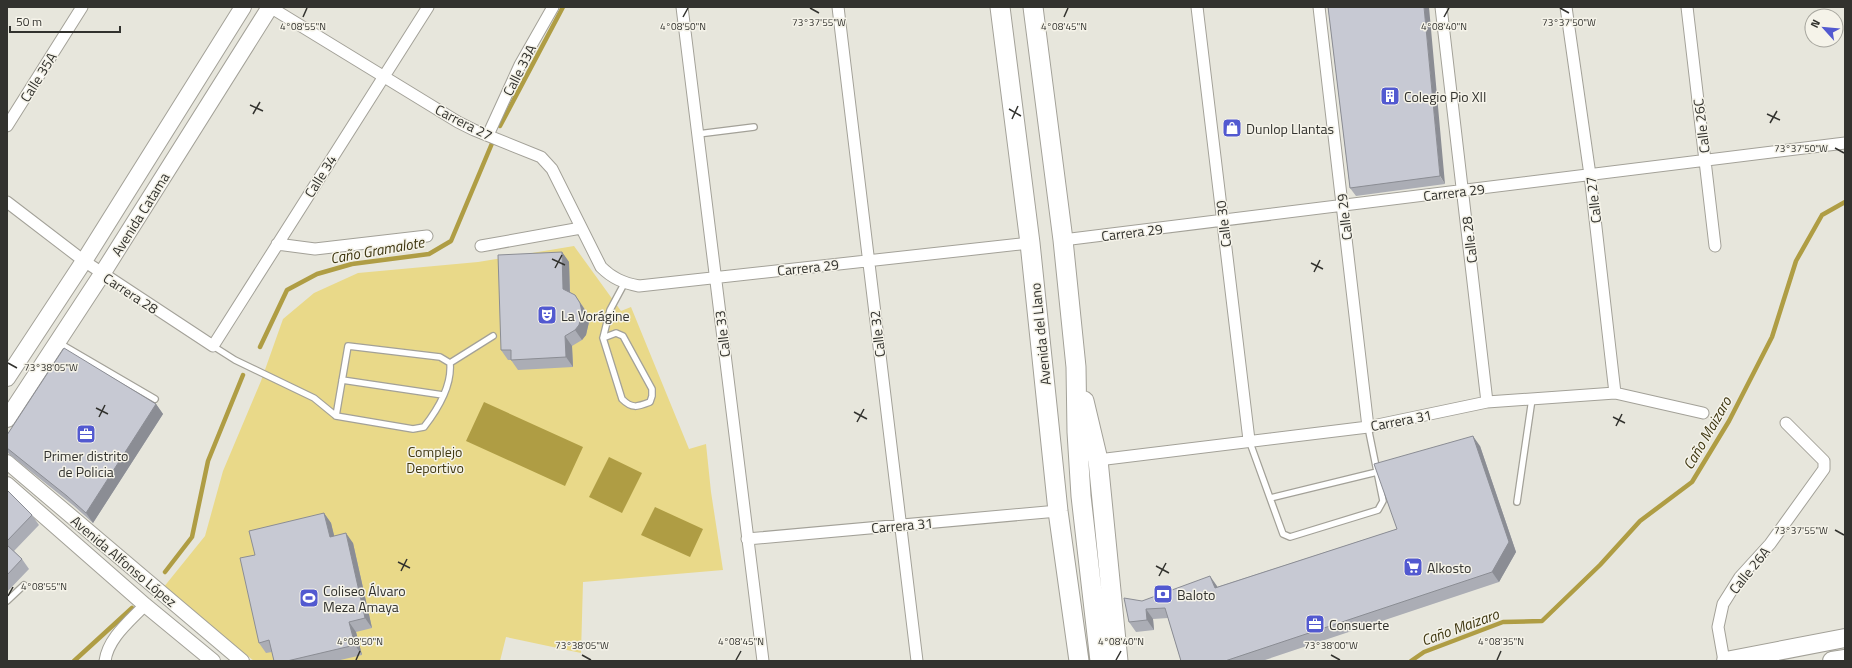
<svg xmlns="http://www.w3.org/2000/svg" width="1852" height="668" viewBox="0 0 1852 668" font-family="'Titillium Web',sans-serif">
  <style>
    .green { fill: #e9d989 }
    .water { fill: #af9d44 }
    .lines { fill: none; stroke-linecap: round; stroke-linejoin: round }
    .stream { stroke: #af9d44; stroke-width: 4.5 }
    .service-casing { stroke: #a3a198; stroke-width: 8 }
    .minor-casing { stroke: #a3a198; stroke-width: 13 }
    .tertiary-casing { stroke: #a3a198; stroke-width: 16 }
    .secondary-casing { stroke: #a3a198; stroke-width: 18 }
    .primary-casing { stroke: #a3a198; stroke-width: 20 }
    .trunk-casing { stroke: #a3a198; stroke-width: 21 }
    .service { stroke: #fff; stroke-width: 5.5 }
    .minor { stroke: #fff; stroke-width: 11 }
    .tertiary { stroke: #fff; stroke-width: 14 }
    .secondary { stroke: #fff; stroke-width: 16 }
    .primary { stroke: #fff; stroke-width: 18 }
    .trunk { stroke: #fff; stroke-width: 19 }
    .wall { fill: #abadb5 }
    .shaded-wall { fill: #8b8d94 }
    .building { fill: #c7c9d3; stroke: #8b8d94 }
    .ticks { fill: none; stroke: #32322e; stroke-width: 1.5 }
    .labels { text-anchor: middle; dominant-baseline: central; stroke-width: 3; stroke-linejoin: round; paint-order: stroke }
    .street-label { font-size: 14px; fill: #32322e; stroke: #f5f3e9 }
    .poi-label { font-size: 14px; fill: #32322e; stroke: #f5f3e9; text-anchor: start }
    .park-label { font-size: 14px; fill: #403812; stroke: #f5f3e9 }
    .water-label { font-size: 15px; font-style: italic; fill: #3f3711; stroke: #f5f3e9 }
    .ticks-label { font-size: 10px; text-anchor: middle; fill: #32322e; stroke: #f5f3e9; stroke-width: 3; stroke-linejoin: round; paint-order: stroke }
  </style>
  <rect width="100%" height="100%" fill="#e7e6dc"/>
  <path class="green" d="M574,246L621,311L631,307L689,449L706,444L711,492L723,570L583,582L581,653L506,637L500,661H254L163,588L205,536L223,471L261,381L283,319L314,293L358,273L478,262Z"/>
  <path class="water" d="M484,402L583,447L565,486L466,441Z
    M609,457L642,473L622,513L589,497Z
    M655,507L703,529L690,557L641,535Z"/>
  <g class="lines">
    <path class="stream" d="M500,126L563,7
      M260,347L287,290L317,274L352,264L429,254L451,241L493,141
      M165,572L192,537L208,461L243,375
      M74,661L132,608
      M1411,661L1424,652L1503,622L1542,621L1600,565L1640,521L1692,482L1729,421L1772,337L1796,261L1822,215L1845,202"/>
    <g class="service-casing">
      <path id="service" d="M698,134L754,127
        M603,338L616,333L623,336L652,389V396L650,402C637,407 632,409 622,399L603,338L610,310L624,284
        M59,343L155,399
        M213,346L235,360L314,398L336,416L413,429L424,427C438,409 452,385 450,363L493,336
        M342,380L443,395
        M336,416L348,346L440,357L450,363
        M1249,440L1283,534L1290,537L1378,510L1383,501L1368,427
        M1270,498L1377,472
        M1517,502L1532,399
        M7,601L24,585"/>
    </g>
    <g class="minor-casing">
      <path id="minor" d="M270,7L458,122L474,130L541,157L552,169L601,267C612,278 623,283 639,286L1030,243
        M682,7L763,661
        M838,7L917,661
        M1197,7L1249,440
        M1319,7L1368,427
        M1441,7L1487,402
        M1566,7L1590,175L1615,393
        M1687,7L1715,246
        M7,126L82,7
        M488,135L520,65L553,7
        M7,202L84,261L213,346L428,7
        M1063,240L1845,143
        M277,244L315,249L427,236
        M481,246L581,228
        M1098,460L1368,427L1487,402L1615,393L1703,413
        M747,539L1058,511
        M105,661C108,638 130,621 145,605
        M1724,661L1718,627L1723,604L1740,577L1770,544L1824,469V461L1786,423"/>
    </g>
    <g class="tertiary-casing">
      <path id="tertiary" d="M7,462L242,661
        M7,484L145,605L213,661"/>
    </g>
    <g class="secondary-casing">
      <path id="secondary" d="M7,378L84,261L243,7
        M7,419L102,274L270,7"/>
    </g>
    <g class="primary-casing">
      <path id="primary" d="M1726,661L1845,638
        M1832,661L1845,659"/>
    </g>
    <g class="trunk-casing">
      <path id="trunk" d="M1000,7L1030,243L1058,511L1079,661
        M1033,7L1063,240L1076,367L1077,432L1081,496L1100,661
        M1084,401L1098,460L1118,661"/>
    </g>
    <use href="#service" class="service"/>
    <use href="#minor" class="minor"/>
    <use href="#tertiary" class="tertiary"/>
    <use href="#secondary" class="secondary"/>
    <use href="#primary" class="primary"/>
    <use href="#trunk" class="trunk"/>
  </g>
  <path class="wall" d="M1328,7L1445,184L1356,196L1350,188Z
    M562,252L569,262L570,292L582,305L587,313L589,322L586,335L582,340L572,346L573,367L518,370L511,360H508L501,350Z
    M156,404L163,414L93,523L74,506L9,454L7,451V435Z
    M1480,446L1516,552L1499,582L1262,661H1181L1168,618L1153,619L1154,630L1136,632L1129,622L1142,601L1217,587L1397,529Z
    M7,490L32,515L39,525L14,551L22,559L29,569L7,592Z
    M324,513L331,523L334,536L353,543L372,628L356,632L362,655L336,661H274L272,652L266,653L259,643Z"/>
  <path class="shaded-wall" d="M1424,7H1429L1445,184L1440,176Z
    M562,252L569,262L570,299L563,289Z
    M575,295L587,313L589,322L586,335L582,340L575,330Z
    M565,336L572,346L573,367L566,357Z
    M156,404L163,414L93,523L86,513Z
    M1473,436L1480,446L1516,552L1499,582L1492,572Z
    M324,513L331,523L337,547L330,537Z
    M346,533L353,543L372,628L365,618Z
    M1210,576L1217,586L1222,598L1215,588Z
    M1146,609L1153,619L1154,630L1147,620Z
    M349,622L356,632L362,655L355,645Z"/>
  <path class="building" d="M1328,7H1424L1440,176L1350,188Z
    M562,252L563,289L575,295L580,303L582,312L579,325L575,330L565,336L566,357L511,360V350H501L498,255Z
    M64,348L156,404L86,513L67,496L7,448V435Z
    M1473,436L1509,542L1492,572L1225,661H1181L1165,608L1146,609L1147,620L1129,622L1124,598L1142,601L1210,576L1215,588L1397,529L1374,464Z
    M7,490L32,515L7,541Z
    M324,513L330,537L346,533L365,618L349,622L355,645L287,661H274L269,640L259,643L240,558L255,555L249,531Z
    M7,545L22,559L7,575Z"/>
  <path class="ticks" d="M810,8L819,13M1560,8L1569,13M303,17L307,8M683,17L688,8M1064,17L1068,8M1444,17L1449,8M250,105L263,111M1009,109L1021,116M253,114L260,102M1767,114L1780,120M1012,119L1018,106M1770,123L1777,111M1835,148L1844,153M552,259L565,265M1311,263L1323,269M555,268L562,255M1314,272L1320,260M8,363L17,368M96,408L108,414M854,412L867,419M99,417L105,405M1613,417L1625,423M857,422L864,409M1616,426L1622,414M1835,530L1844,535M398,562L410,568M1156,566L1169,573M401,571L407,559M1159,576L1166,563M8,596L13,587M582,655L591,660M1331,655L1340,660M356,660L360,651M736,660L741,651M1116,660L1121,651M1497,660L1501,651"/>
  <defs>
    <g id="building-square" transform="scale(1)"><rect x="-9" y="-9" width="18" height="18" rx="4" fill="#5259d0" stroke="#f5f3e9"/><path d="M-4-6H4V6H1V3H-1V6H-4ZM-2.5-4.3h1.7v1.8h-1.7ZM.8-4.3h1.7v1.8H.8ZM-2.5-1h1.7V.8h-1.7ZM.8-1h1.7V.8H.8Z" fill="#fff"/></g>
    <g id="shop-square" transform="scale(1)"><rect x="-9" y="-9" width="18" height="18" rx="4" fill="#5259d0" stroke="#f5f3e9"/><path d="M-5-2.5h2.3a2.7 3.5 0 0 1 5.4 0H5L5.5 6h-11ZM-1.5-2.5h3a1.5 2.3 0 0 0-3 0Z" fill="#fff"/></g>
    <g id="theatre-square" transform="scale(1)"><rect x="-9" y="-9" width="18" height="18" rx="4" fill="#5259d0" stroke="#f5f3e9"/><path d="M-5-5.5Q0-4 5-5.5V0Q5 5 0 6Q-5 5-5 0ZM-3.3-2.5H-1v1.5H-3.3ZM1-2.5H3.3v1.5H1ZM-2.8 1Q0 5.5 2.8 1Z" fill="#fff"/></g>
    <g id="office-square" transform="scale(1)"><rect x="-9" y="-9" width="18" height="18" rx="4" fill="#5259d0" stroke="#f5f3e9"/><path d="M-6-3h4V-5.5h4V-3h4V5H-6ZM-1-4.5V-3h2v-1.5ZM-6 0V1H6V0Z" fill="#fff"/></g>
    <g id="supermarket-square" transform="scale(1)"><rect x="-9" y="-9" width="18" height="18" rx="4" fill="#5259d0" stroke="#f5f3e9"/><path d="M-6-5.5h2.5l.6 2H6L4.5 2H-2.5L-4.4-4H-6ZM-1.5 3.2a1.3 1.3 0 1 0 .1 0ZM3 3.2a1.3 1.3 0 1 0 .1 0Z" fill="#fff"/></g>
    <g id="bank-square" transform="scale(1)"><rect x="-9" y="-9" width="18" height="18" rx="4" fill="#5259d0" stroke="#f5f3e9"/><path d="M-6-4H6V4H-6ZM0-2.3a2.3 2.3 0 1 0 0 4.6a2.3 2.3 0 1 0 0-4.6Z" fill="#fff"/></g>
    <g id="stadium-square" transform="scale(1)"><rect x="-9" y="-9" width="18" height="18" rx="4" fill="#5259d0" stroke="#f5f3e9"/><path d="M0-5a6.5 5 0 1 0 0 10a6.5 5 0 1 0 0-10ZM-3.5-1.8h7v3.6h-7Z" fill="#fff"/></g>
  </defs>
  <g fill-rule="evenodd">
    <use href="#building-square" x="1390" y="96"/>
    <use href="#shop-square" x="1232" y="128"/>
    <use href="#theatre-square" x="547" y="315"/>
    <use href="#office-square" x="86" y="434"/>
    <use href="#supermarket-square" x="1413" y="567"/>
    <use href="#bank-square" x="1163" y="594"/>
    <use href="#stadium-square" x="309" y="598"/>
    <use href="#office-square" x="1315" y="624"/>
  </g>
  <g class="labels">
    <g class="street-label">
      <text transform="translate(519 70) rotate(-63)">Calle 33A</text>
      <text transform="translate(38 77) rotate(-58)">Calle 35A</text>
      <text transform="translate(464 122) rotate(27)">Carrera 27</text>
      <text transform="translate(1701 126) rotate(-97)">Calle 26C</text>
      <text transform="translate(320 176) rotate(-58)">Calle 34</text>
      <text transform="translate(1454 192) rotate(-7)">Carrera 29</text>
      <text transform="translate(1593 200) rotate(-97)">Calle 27</text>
      <text transform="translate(140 214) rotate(-58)">Avenida Catama</text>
      <text transform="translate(1344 217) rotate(-97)">Calle 29</text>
      <text transform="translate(1223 224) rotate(-97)">Calle 30</text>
      <text transform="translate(1132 232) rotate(-7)">Carrera 29</text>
      <text transform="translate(1469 240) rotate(-97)">Calle 28</text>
      <text transform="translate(808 267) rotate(-6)">Carrera 29</text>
      <text transform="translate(131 293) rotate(33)">Carrera 28</text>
      <text transform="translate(722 334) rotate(-97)">Calle 33</text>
      <text transform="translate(877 334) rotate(-97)">Calle 32</text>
      <text transform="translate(1040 334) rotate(-96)">Avenida del Llano</text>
      <text transform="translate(1401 420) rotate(-11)">Carrera 31</text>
      <text transform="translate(902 525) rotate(-5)">Carrera 31</text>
      <text transform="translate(124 561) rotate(40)">Avenida Alfonso López</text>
      <text transform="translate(1749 570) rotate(-51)">Calle 26A</text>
    </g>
    <g class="poi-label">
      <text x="1404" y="96">Colegio Pio XII</text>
      <text x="1246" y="128">Dunlop Llantas</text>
      <text x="561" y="315">La Vorágine</text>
      <text x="86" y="455" text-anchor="middle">Primer distrito<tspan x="86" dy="16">de Policia</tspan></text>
      <text x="1427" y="567">Alkosto</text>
      <text x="323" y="590">Coliseo Álvaro<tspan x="323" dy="16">Meza Amaya</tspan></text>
      <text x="1177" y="594">Baloto</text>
      <text x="1329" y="624">Consuerte</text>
    </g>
    <g class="park-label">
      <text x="435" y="451">Complejo<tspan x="435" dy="16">Deportivo</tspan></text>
    </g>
    <g class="water-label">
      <text transform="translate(377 250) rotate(-10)">Caño Gramalote</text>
      <text transform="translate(1707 433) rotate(-60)">Caño Maizaro</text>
      <text transform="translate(1460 627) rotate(-20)">Caño Maizaro</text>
    </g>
  </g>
  <g class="ticks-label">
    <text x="819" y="26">73°37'55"W</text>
    <text x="1569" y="26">73°37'50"W</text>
    <text x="303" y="30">4°08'55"N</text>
    <text x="683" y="30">4°08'50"N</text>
    <text x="1064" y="30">4°08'45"N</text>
    <text x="1444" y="30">4°08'40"N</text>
    <text x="1801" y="152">73°37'50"W</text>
    <text x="51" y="371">73°38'05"W</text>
    <text x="1801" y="534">73°37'55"W</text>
    <text x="44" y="590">4°08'55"N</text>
    <text x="360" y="645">4°08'50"N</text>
    <text x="741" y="645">4°08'45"N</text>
    <text x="1121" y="645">4°08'40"N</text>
    <text x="1501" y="645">4°08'35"N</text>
    <text x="582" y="649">73°38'05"W</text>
    <text x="1331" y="649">73°38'00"W</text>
  </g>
  <rect width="1852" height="668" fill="none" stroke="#32322e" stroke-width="16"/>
  <g transform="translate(1824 28) rotate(297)"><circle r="19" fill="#f5f3e9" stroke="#a7a69e"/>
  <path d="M0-3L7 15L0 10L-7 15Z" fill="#5259d0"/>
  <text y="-6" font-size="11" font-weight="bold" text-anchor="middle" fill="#32322e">N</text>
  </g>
  <path d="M10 26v6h110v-6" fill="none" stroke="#32322e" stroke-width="2"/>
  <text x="16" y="26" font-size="12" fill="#32322e" stroke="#f5f3e9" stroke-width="3" paint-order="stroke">50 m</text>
</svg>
